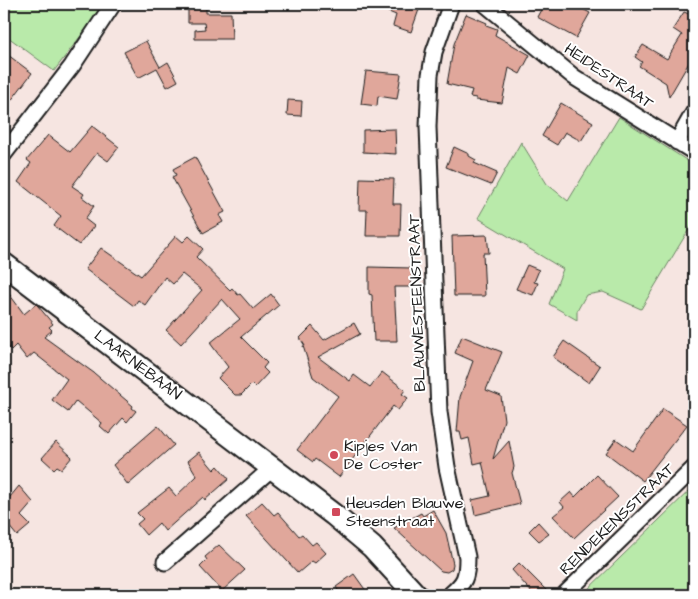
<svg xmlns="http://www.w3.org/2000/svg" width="698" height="599" viewBox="0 0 698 599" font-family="'Architects Daughter',sans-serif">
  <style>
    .green { fill: #b9eaaa; stroke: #6a8363 }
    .building { fill: #e0a79b; stroke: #1c1c1c }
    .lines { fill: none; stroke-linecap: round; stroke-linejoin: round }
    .street-casing { stroke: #1c1c1c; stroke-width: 19 }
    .secondary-casing { stroke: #1c1c1c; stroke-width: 25 }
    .street { stroke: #fff; stroke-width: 15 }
    .secondary { stroke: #fff; stroke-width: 21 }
    .poi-dot { fill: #d1495b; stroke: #fff; stroke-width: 2 }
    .labels { text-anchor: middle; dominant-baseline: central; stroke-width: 4; stroke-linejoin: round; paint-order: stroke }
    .street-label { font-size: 16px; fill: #1c1c1c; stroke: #fff }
    .poi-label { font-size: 16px; fill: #1c1c1c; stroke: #fff; text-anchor: start }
  </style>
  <rect width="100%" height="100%" fill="#f6e5e1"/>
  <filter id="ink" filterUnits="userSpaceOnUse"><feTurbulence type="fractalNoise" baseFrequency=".02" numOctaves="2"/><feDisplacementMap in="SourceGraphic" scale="10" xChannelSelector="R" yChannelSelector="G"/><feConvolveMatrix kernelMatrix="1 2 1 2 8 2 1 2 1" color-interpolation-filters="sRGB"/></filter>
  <g filter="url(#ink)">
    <path class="green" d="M4,4H105L54,71L4,34Z
      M619,117L694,165V221L641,309L603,292L586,295L577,311V320L549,304L563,269L478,218L521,142L547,184L568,201Z
      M694,486V595H582Z"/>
    <path class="building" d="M188,4H206V13H231L232,39H195V30L205,29L204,23H188Z
      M369,4H421L411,32L393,26L396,15Z
      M544,4H573L590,13L576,38L537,17Z
      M684,12L694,16V54L669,97L666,83L639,66L642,62L635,57L643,45L667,59L682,35L673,29Z
      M466,14L487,23L486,25L497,29L495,35L530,55L520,74L509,68L502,103L476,100V98L470,97L472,90L447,84L454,44Z
      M146,41L160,67L168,62L178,81L167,87L157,68L138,78L124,52Z
      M4,52L32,73L4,110Z
      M366,71L401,74L397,99L378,96L377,106L361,104Z
      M288,100L302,101L301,116L287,115Z
      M561,103L593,122L581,141L565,132L557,145L542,136Z
      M92,126L119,147L108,161L97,153L72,186L84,194L82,197L94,206L85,219L94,226L79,245L54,226L61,216L18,182L31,163L27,160L48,135L70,152Z
      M395,129L396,154L363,152V130Z
      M454,147L469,154V156L476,160L474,163L497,173L491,185L446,167Z
      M195,157L225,212L219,215L223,222L203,233L172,177L176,175L173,169Z
      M360,178L394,179L393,204H401L400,236H366L367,210H359Z
      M487,235L489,253H483L485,296H454L452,236Z
      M176,236L183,242L189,236L203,249L196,257L230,290L232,288L238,295L240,294L253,309L271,294L279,305L241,337L267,363L263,368L268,373L255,387L252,384L241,395H235L218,378L228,367L210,343L240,319L222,299L181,344L166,330L202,290L182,274L173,284L165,277L145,305L138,300L134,306L85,269L101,248L141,276Z
      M527,265L539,270L534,282L538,283L533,295L516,289Z
      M369,267L412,268L411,287H394L397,341H374L372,295L369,294Z
      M4,287L24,314L36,304L38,306L53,324L49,327L52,330L44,337L94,373L133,406L132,408L136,411L127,422L123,418L109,434L100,426L102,423L76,401L68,412L52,400L67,379L34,353L27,359L16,345L11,350L4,341Z
      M354,323L360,334L318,357L350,381L354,375L370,387L382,372L405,390L402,394L408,398L398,410L393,406L339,477L315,459L313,462L297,450L338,396L313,377L303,346H305L300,338L312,326L324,340Z
      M462,336L502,352L486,390L501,396L504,420L493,459L509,441L514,467L512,473L520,504L475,515L472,500L490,496L482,462L474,464L469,438L462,440L460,432H457L460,397L473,361L455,353Z
      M564,341L600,366L589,383L553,357Z
      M663,409L687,425L643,481L606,453L616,439L633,451Z
      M158,426L174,445L128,485L113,465Z
      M56,442L72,457L62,469L57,466L54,469L42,458Z
      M199,452L214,470L218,466L229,479L205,500L203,497L165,531L159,523L146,535L137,524L143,519L137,513L169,488L176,496L197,476L188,461Z
      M597,475L618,497L574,538L553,516L564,507L560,502L571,492L575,497Z
      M19,486L33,502L21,516L30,525L17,536L4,520V492L10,497Z
      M262,502L274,515L278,512L299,536L302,534L312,545L316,542L326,553L315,563L312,561L298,573L246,516Z
      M433,510L446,533L453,564L452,569L447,572L441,571L394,528L421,513L423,516Z
      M538,522L549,534L539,541L529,531Z
      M219,545L245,570L222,591L200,567L207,560L205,557Z
      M519,563L551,595H534L512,570Z
      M354,574L369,595H341L336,587Z"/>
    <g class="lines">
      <g class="street-casing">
        <path id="street" d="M485,4L574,77L694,152
          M677,142L694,112
          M4,154L72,66L113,4
          M165,562L272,468
          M450,595C465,582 467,578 467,557L447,467L439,412L428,127L430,75L434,52L451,4
          M564,595L694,468"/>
      </g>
      <g class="secondary-casing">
        <path id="secondary" d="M4,264L334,515L372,547L416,595"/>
      </g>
      <use href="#street" class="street"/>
      <use href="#secondary" class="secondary"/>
    </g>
  </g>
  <g class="poi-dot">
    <circle cx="334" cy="455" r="5"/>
    <rect x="331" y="507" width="10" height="10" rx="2.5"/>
  </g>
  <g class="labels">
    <g class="street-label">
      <text transform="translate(609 76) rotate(34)">HEIDESTRAAT</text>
      <text transform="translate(417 303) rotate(-92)">BLAUWESTEENSTRAAT</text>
      <text transform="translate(138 365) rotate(37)">LAARNEBAAN</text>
      <text transform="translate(617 519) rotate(-44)">RENDEKENSSTRAAT</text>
    </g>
    <g class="poi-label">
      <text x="344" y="446">Kipjes Van<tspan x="344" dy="18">De Coster</tspan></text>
      <text x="346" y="503">Heusden Blauwe<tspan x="346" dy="18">Steenstraat</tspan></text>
    </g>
  </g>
  <rect width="698" height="599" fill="none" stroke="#fff" stroke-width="20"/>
  <rect x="10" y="10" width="678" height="579" fill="none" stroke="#1c1c1c" stroke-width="2" filter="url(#ink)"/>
</svg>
